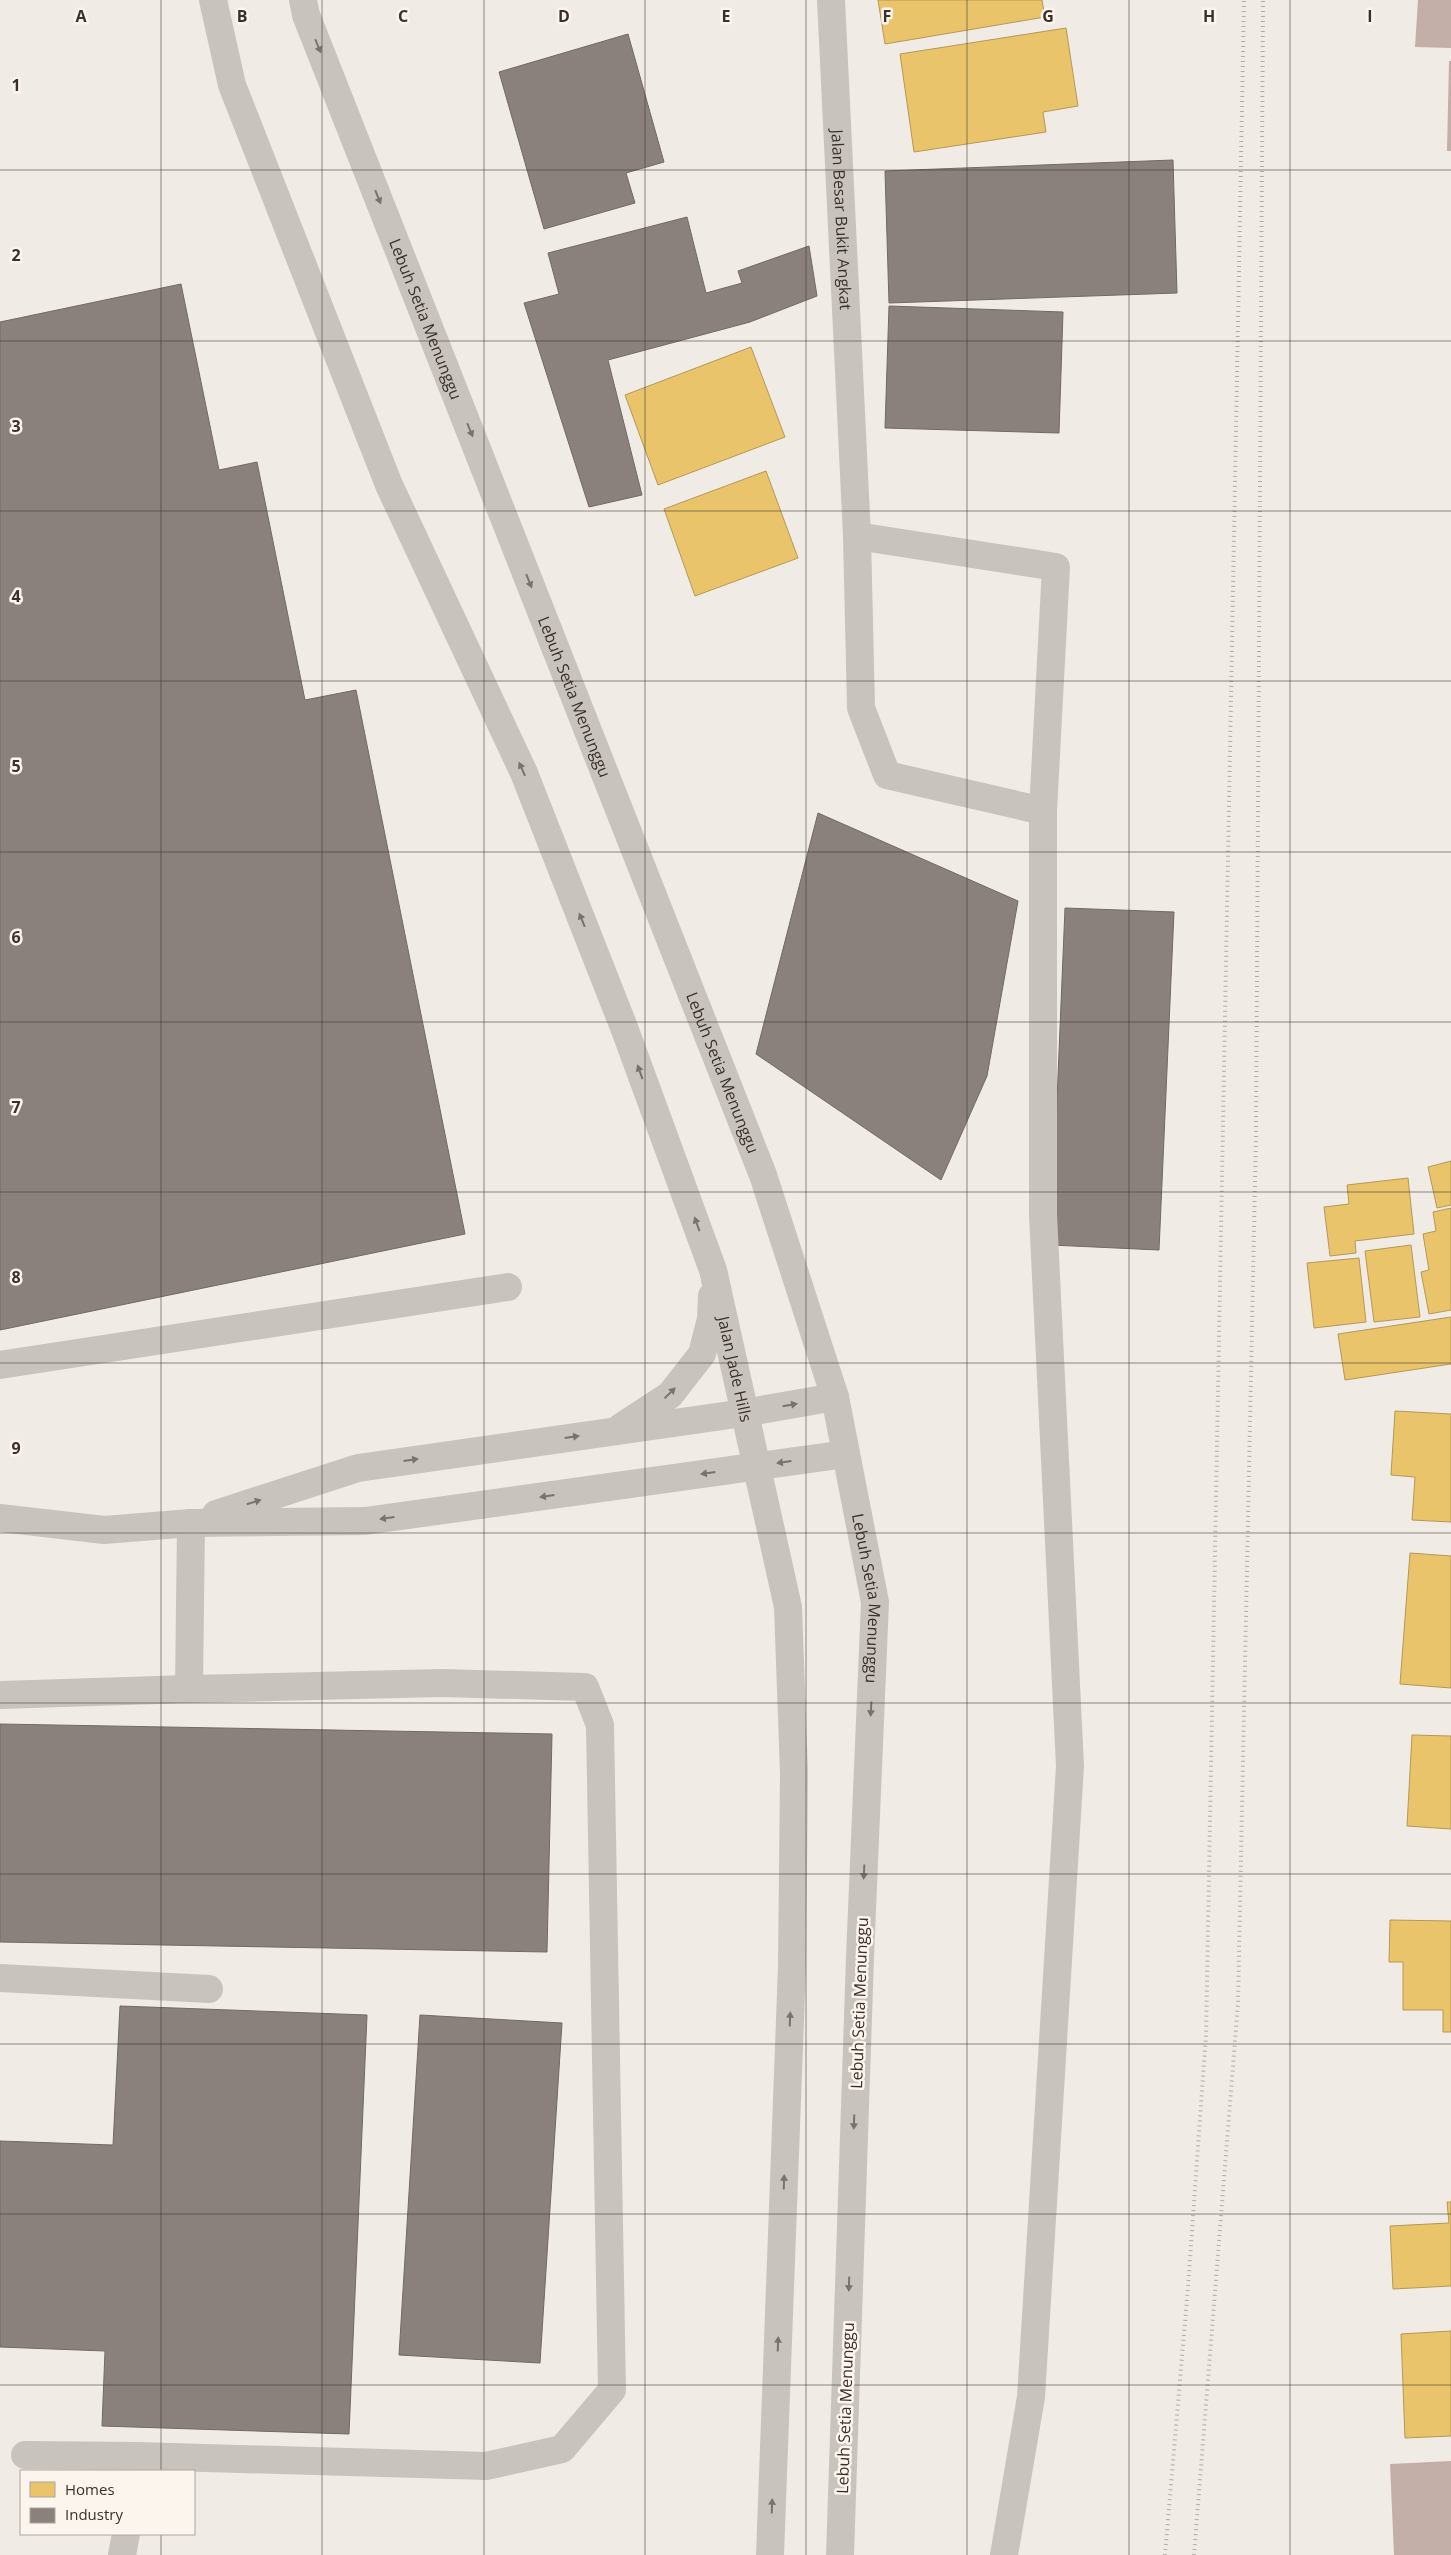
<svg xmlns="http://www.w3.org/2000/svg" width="1451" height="2555" viewBox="0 0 1451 2555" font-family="'Open Sans',sans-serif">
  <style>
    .homes { fill: #e9c46a; stroke: #b59857 }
    .industry { fill: #8a817c; stroke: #726964 }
    .building { fill: #c3afa7 }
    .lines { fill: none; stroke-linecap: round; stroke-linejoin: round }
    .minor { stroke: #c9c3be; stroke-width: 28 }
    .rail { stroke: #b1aca8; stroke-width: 4; stroke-dasharray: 1 4; stroke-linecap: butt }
    .oneway { fill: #7b726d }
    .grid { fill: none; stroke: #3b302b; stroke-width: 1; stroke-opacity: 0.55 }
    .labels { text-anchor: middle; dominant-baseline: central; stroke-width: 5; stroke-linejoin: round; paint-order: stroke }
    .street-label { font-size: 16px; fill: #3b302b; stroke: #fbf5ee }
    .grid-label { font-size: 16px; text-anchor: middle; font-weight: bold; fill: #3b302b; stroke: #fbf5ee; stroke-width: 5; stroke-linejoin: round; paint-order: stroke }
  </style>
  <rect width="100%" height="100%" fill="#f0ebe5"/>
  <path class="homes" d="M878,0H1042L1045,17L885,44Z
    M1066,28L1078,106L1043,112L1046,132L914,152L900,54Z
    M751,347L785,437L658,485L625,395Z
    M766,471L798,558L695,596L664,509Z
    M1451,1161V1205L1437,1208L1428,1167Z
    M1408,1178L1414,1234L1355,1241L1356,1253L1330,1256L1324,1207L1349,1204L1347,1185Z
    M1451,1208V1310L1429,1314L1421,1272L1429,1270L1423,1234L1436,1231L1433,1212Z
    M1411,1245L1420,1317L1374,1322L1365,1251Z
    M1359,1258L1366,1322L1314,1328L1307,1263Z
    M1451,1317V1364L1345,1380L1338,1334Z
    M1395,1411L1451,1414V1522L1412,1520L1415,1477L1391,1475Z
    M1410,1553L1451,1556V1688L1400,1684Z
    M1412,1735L1451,1736V1829L1407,1826Z
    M1390,1920L1451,1921V2032H1443V2010H1403V1962H1389Z
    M1447,2202H1451V2286L1393,2289L1390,2226L1449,2223Z
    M1451,2331V2436L1405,2438L1401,2334Z"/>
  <path class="industry" d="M628,34L664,162L626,173L635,203L544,229L499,72Z
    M1173,160L1177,293L889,303L885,171Z
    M687,217L706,293L742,283L738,271L809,246L817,296L750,322L608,360L642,495L589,507L524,303L559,294L548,253Z
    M181,284L219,470L257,462L305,700L356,690L465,1234L0,1330V322Z
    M889,306L1063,312L1059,433L885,428Z
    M818,813L1018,901L987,1076L941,1180L756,1054Z
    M1065,908L1174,912L1159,1250L1051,1245Z
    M0,1724L552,1734L547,1952L0,1942Z
    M120,2006L367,2015L349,2434L102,2426L105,2351L0,2347V2141L113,2145Z
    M420,2015L562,2023L540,2363L399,2355Z"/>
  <path class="building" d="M1418,0H1451V48L1415,47Z
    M1449,61H1451V151H1447Z
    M1451,2461V2555H1394L1390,2464Z"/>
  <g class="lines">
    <g class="minor">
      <path id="s1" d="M213,0L232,85L389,485L524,773L625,1030L713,1270L788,1607L794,1773L792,1966L770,2555"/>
      <path id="s2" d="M303,0L306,15L763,1175L835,1397L875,1602L860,1957L840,2555"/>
      <path id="s3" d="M831,0L857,536L861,708L887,775L1043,811"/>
      <path d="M857,536L1056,567L1043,811V1215L1070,1766L1031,2397L1004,2555"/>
      <path d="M0,1365L508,1287"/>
      <path d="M621,1427L670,1395L702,1354L711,1319L712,1296"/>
      <path d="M216,1514L358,1468L744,1413L835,1397"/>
      <path d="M0,1518L104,1530L191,1523L365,1521L846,1454"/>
      <path d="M0,1695L189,1689"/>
      <path d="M0,1978L209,1989"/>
      <path d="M25,2455L138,2456L486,2466L562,2449L612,2390L600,1725L585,1687L442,1683L189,1689L191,1523"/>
      <path d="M122,2555L126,2534"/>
    </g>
    <path class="rail" d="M1165,2555L1188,2287L1206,2035L1244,0
      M1194,2555L1238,2003L1256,1133L1263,0"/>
  </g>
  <defs><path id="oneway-solid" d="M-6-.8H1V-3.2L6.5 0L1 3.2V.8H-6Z" transform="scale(1.25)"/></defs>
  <g class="oneway">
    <use href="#oneway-solid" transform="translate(318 46) rotate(68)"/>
    <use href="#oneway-solid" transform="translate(378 197) rotate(68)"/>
    <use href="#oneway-solid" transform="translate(470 430) rotate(68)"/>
    <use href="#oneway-solid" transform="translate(529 581) rotate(68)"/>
    <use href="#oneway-solid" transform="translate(522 769) rotate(-114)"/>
    <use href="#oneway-solid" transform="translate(582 920) rotate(-112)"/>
    <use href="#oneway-solid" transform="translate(640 1072) rotate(-110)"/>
    <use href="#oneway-solid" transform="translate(697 1224) rotate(-110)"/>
    <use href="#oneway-solid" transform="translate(670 1393) rotate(-44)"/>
    <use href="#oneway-solid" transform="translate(790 1405) rotate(-10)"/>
    <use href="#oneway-solid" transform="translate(572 1437) rotate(-8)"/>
    <use href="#oneway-solid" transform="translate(411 1460) rotate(-8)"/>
    <use href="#oneway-solid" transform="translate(784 1462) rotate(172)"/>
    <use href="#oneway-solid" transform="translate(708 1473) rotate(172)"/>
    <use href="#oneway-solid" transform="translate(547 1496) rotate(172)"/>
    <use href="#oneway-solid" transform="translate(254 1502) rotate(-18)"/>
    <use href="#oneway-solid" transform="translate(387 1518) rotate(172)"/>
    <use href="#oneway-solid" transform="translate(871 1709) rotate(93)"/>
    <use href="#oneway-solid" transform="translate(864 1872) rotate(93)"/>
    <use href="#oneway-solid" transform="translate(790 2019) rotate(-88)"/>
    <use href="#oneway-solid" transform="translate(854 2122) rotate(92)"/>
    <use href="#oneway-solid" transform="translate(784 2182) rotate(-88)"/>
    <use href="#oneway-solid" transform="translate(849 2284) rotate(92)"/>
    <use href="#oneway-solid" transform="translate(778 2344) rotate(-88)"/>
    <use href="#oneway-solid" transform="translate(772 2506) rotate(-88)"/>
  </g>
  <path class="grid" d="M161,0V2471M322,0V2555M484,0V2555M645,0V2555M806,0V2555M967,0V2555M1129,0V2555M1290,0V2555M0,170H1451M0,341H1451M0,511H1451M0,681H1451M0,852H1451M0,1022H1451M0,1192H1451M0,1363H1451M0,1533H1451M0,1703H1451M0,1874H1451M0,2044H1451M0,2214H1451M0,2385H1451M161,2534V2555"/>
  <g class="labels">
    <g class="street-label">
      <text stroke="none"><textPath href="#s3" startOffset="220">Jalan Besar Bukit Angkat</textPath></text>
      <text stroke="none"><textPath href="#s2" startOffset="342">Lebuh Setia Menunggu</textPath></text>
      <text stroke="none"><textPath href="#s2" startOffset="748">Lebuh Setia Menunggu</textPath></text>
      <text stroke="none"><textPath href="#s2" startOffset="1152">Lebuh Setia Menunggu</textPath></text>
      <text stroke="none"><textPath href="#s1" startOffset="1468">Jalan Jade Hills</textPath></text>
      <text stroke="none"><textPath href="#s2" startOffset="1700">Lebuh Setia Menunggu</textPath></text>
      <text transform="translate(859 2003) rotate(-88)">Lebuh Setia Menunggu</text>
      <text transform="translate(845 2408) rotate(-88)">Lebuh Setia Menunggu</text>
    </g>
  </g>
  <g class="grid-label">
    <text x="81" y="22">A</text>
    <text x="242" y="22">B</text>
    <text x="403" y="22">C</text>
    <text x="564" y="22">D</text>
    <text x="726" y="22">E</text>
    <text x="887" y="22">F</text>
    <text x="1048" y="22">G</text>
    <text x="1209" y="22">H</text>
    <text x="1370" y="22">I</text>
    <text x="16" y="91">1</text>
    <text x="16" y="261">2</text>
    <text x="16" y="432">3</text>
    <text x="16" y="602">4</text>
    <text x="16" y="772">5</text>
    <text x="16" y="943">6</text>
    <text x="16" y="1113">7</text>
    <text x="16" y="1283">8</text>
    <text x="16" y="1454">9</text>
  </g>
  <rect x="20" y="2470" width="175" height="65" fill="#fbf5ee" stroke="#aea6a0"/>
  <rect x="30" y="2482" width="25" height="15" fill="#e9c46a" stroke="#aea6a0"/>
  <text x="65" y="2495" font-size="15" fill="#3b302b">Homes</text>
  <rect x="30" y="2508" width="25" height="15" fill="#8a817c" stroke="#aea6a0"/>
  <text x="65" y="2520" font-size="15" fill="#3b302b">Industry</text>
</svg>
